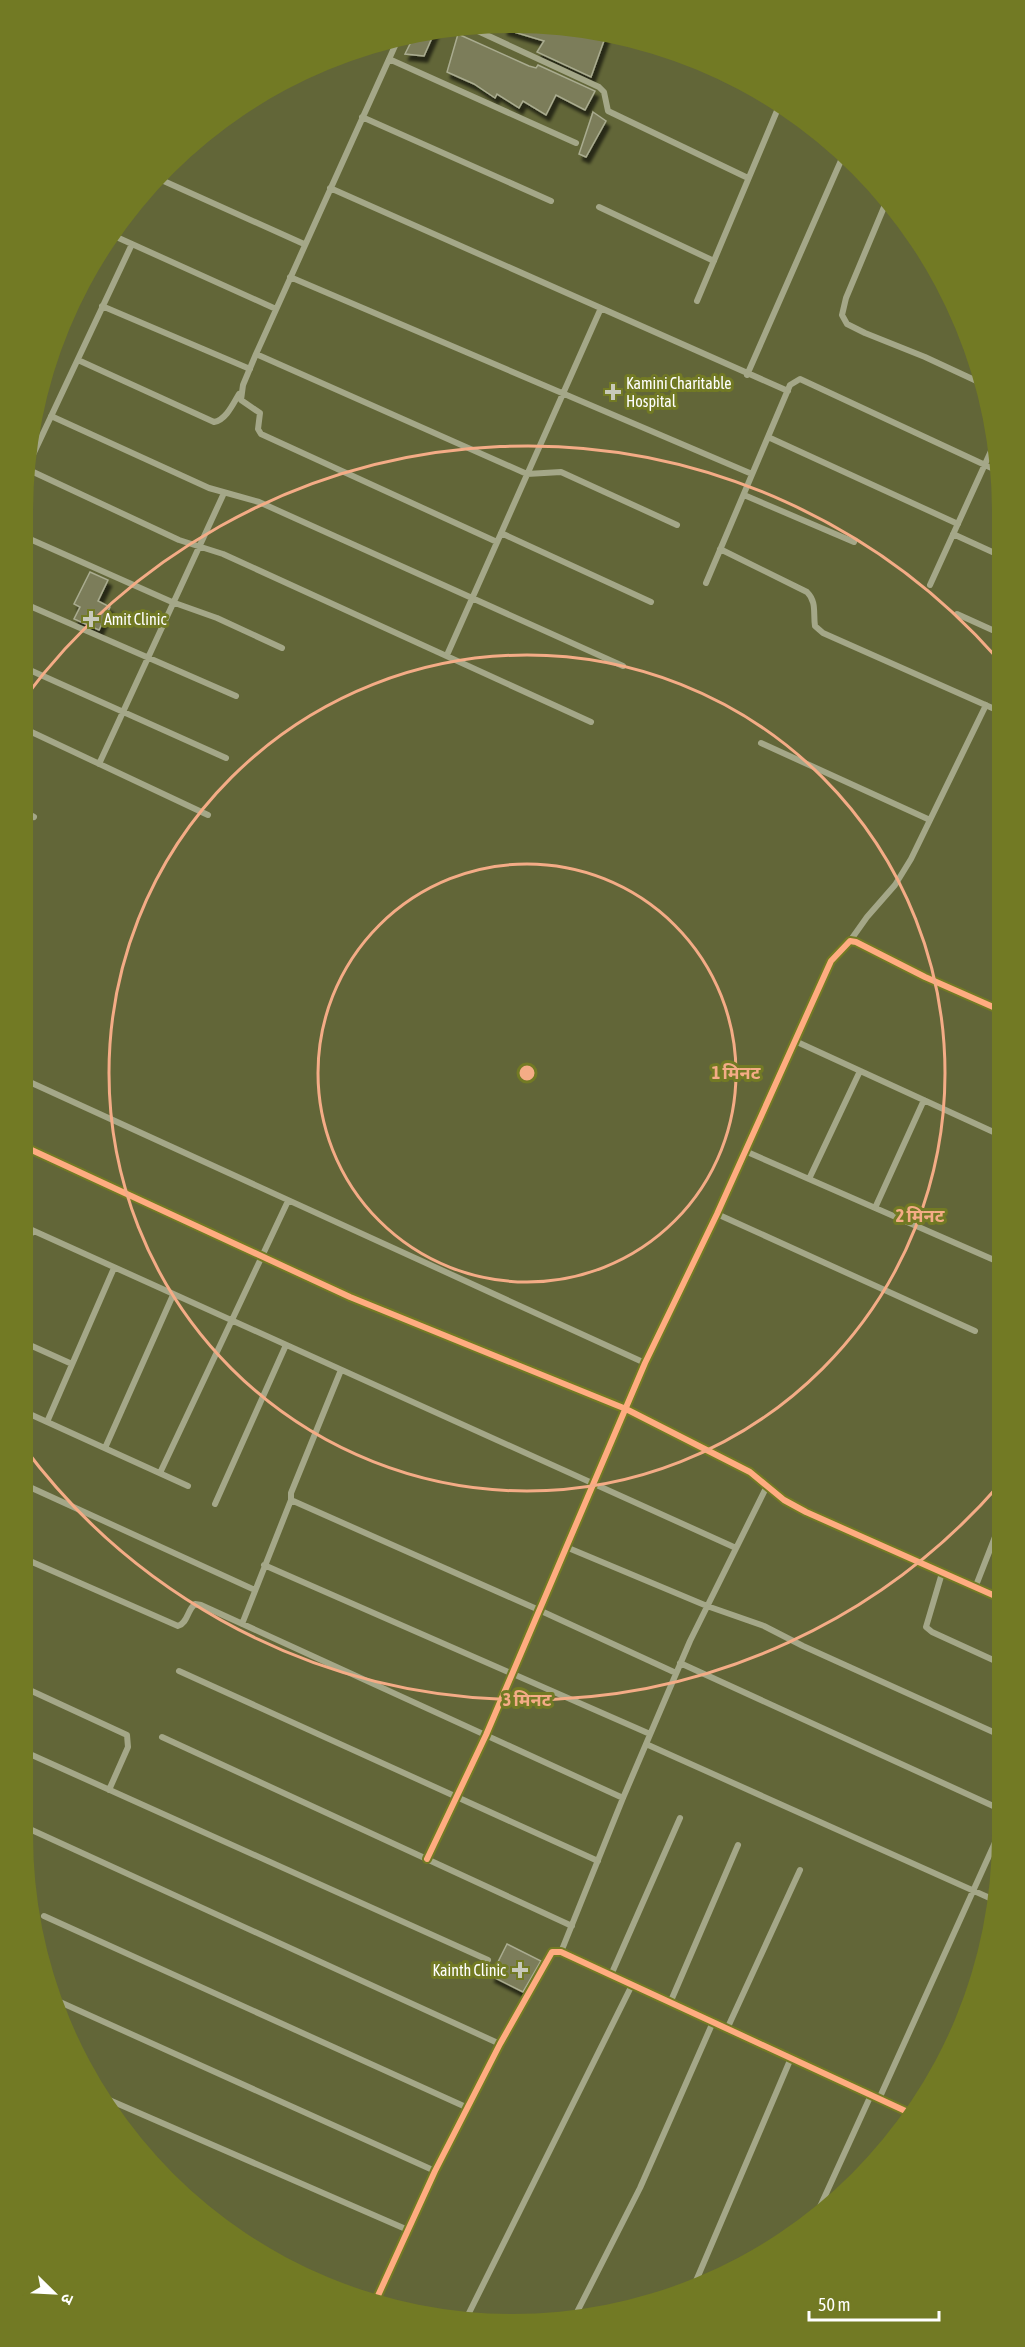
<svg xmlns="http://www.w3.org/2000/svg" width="1025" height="2347" viewBox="0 0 1025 2347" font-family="'Asap Condensed','Noto Sans Devanagari',sans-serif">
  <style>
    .building { fill: #7b7d5a; stroke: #aaac90; stroke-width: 1.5; filter: url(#shadow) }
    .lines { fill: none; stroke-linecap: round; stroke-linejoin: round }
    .street { stroke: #a4a788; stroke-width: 6 }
    .cycleway-casing { stroke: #727a24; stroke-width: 10 }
    .cycleway { stroke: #ffac80; stroke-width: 6 }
    .ring { fill: none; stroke: #f4ac86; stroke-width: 3 }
    .poi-dot { fill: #c8c9b9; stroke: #727a24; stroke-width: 2 }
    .labels { text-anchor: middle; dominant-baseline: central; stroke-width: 6; stroke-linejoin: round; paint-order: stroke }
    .poi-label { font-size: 16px; fill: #fff; stroke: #727a24; text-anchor: start }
    .centre { fill: #f4ac86; stroke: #727a24; stroke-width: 3 }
    .ring-label { font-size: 18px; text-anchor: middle; font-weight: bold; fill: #f4ac86; stroke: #727a24; stroke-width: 6; stroke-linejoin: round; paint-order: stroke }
  </style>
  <defs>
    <filter id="shadow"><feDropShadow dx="3.5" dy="6" stdDeviation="1.5" flood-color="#0009"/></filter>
  </defs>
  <rect width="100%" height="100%" fill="#626638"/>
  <path class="building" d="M505,24L577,27L606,35L591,77L537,52L544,41L504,29Z
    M435,31L424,56L405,54L415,34Z
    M458,34L529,66L536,68L538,65L595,91L585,110L556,95L546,115L523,101L519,108L497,94L495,98L474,84L447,72Z
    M593,112L606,121L586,157L579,154Z
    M90,572L108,580L98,601L110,607L99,630L74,619L80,607L74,604Z
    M507,1944L541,1961L523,1992L491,1976Z"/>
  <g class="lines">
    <path class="street" d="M467,26L599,87L604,92L608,111L748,178
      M399,37L256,354L243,385L241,400L260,413L258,429L261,434L497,542
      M389,59L576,143
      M362,117L551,201
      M157,178L304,244
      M330,188L788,391
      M887,200L846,298L842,315L847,324L865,333L925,357L981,383
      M599,207L714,261
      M112,235L276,309
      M290,277L752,474
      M697,301L779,106
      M102,306L250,369
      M256,354L527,474L561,472L677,525
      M78,360L214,422C226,420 233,404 239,394
      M747,375L843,156
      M51,416L209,488L259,502L623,666
      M768,437L958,524
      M31,459L132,244
      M29,470L179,540L223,554L591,722
      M744,495L854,542
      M501,533L651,602
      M953,534L999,555
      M23,536L172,602L217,618L282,648
      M720,549L807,592C817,602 813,613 815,626L823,633L999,711
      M706,583L790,385L800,379L998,471
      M930,585L996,440
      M23,603L236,696
      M957,614L999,633
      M447,655L601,308
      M23,667L226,758
      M23,728L208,815
      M761,743L930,820
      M99,764L224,493
      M23,811L34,817
      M850,941L867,917L895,885L911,859L986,705
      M795,1041L1000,1135
      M23,1079L645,1363
      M23,1146L350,1297L626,1409L750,1472L784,1500L806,1512L1002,1599
      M745,1151L1001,1263
      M809,1179L860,1071
      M875,1208L924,1100
      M717,1214L975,1331
      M23,1226L736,1548
      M23,1252L32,1231
      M23,1342L72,1364
      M341,1370L291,1493V1500L539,1610L676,1673
      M23,1411L188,1486
      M47,1422L114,1268
      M105,1448L173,1295
      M160,1473L288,1201
      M23,1484L255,1590
      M215,1504L286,1345
      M566,1547L707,1606L764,1626L803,1646L1002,1736
      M23,1558L178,1626C188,1623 187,1610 195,1604L201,1605L623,1798
      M264,1565L650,1734
      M942,1573L926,1627L932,1632L1002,1664
      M975,1588L1002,1519
      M242,1624L291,1500
      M680,1663L1002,1810
      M179,1671L598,1861
      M23,1687L127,1735L128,1747L109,1790
      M162,1737L572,1926
      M646,1744L992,1899
      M23,1751L488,1960
      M23,1826L500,2044
      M427,1859L486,1735L645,1363L717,1214L831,961L850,941L856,942L925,977L1000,1010
      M44,1916L468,2108
      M561,1952L623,1798L690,1641L767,1486
      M611,1975L680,1818
      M51,1998L435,2171
      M670,2003L738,1845
      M727,2029L800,1870
      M100,2096L408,2230
      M879,2099L1002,1827
      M819,2209L871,2095
      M693,2288L791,2058
      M376,2300L435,2171L500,2044L552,1952H561L912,2114
      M467,2317L632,1985
      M573,2320L640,2188L713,2022"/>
    <g class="cycleway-casing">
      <path id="cycleway" d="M23,1146L350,1297L626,1409L750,1472L784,1500L806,1512L1002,1599
        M427,1859L486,1735L645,1363L717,1214L831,961L850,941L856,942L925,977L1000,1010
        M376,2300L435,2171L500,2044L552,1952H561L912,2114"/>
    </g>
    <use href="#cycleway" class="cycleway"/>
  </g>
  <g class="ring">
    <circle cx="527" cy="1073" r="209"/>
    <circle cx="527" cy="1073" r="418"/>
    <path d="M1000 1484A627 627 0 0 1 23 1446M23 700A627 627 0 0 1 997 658"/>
  </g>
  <g class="poi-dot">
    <path d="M610 383h6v6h6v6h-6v6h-6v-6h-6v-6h6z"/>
    <path d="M88 610h6v6h6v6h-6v6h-6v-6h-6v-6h6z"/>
    <path d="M517 1961h6v6h6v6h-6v6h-6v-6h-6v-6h6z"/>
  </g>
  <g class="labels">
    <g class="poi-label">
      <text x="626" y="383">Kamini Charitable<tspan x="626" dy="18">Hospital</tspan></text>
      <text x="104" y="619">Amit Clinic</text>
      <text x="506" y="1970" text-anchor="end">Kainth Clinic</text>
    </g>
  </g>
  <path d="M0 0H1025V2347H0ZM512 33H513A479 479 0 0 1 992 512V1835A479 479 0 0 1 513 2314H512A479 479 0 0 1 33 1835V512A479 479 0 0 1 512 33Z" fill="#727a24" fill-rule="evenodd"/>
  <circle cx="527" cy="1073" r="9" class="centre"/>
  <g class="ring-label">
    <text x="736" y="1079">1 मिनट</text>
    <text x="920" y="1222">2 मिनट</text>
    <text x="527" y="1706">3 मिनट</text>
  </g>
  <g transform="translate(54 2293) rotate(114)" stroke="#727a24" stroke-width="4.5" paint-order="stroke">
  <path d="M0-4.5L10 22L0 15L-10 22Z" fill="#ffffff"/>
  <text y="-9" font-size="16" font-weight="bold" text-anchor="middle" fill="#ffffff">उ</text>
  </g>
  <path d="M809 2311v9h130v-9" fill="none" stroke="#ffffff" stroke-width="3"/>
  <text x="818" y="2311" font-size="18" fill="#ffffff" stroke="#727a24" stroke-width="4.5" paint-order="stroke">50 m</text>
</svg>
